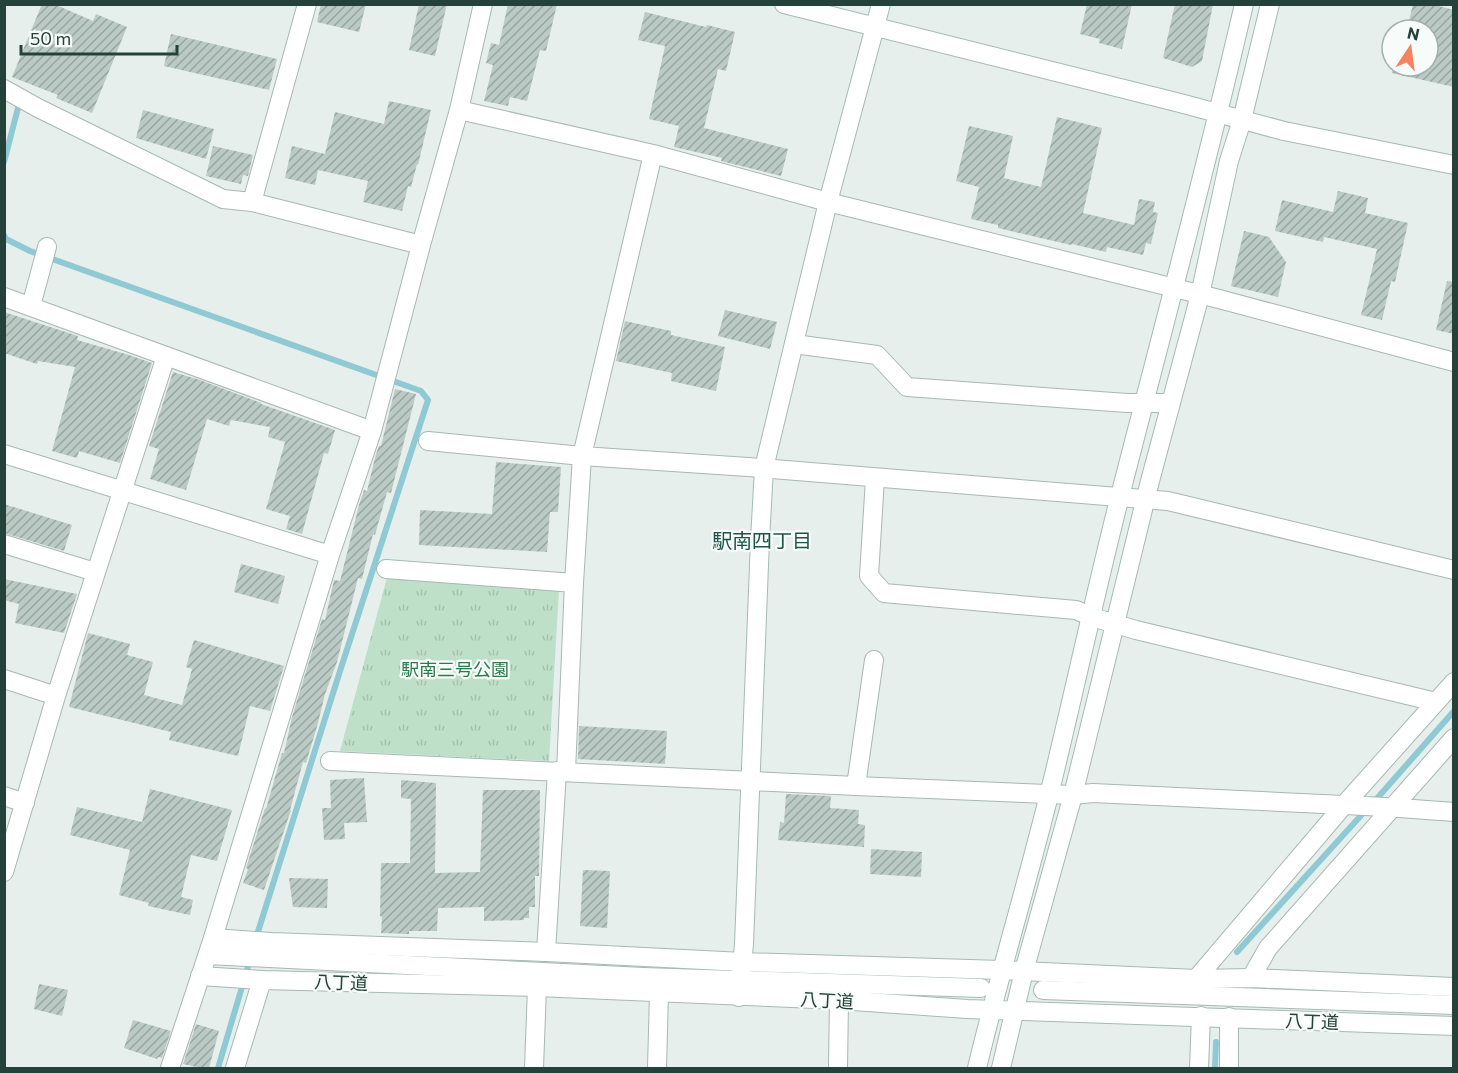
<svg xmlns="http://www.w3.org/2000/svg" width="1458" height="1073" viewBox="0 0 1458 1073" font-family="Commissioner,'Noto Sans JP',sans-serif">
  <style>
    .park { fill: url(#park-tufts) }
    .lines { fill: none; stroke-linecap: round; stroke-linejoin: round }
    .stream { stroke: #8ec9d4; stroke-width: 6 }
    .building { fill: url(#building-hatch) }
    .street-casing { stroke: #a8b8b2; stroke-width: 20 }
    .secondary-casing { stroke: #a4bbb3; stroke-width: 20 }
    .street { stroke: #fff; stroke-width: 18 }
    .secondary { stroke: #fff; stroke-width: 18 }
    .labels { text-anchor: middle; dominant-baseline: central; stroke-width: 4.5; stroke-linejoin: round; paint-order: stroke }
    .park-label { font-size: 18px; fill: #2d7a4b; stroke: #f7fbf9 }
    .street-label { font-size: 18px; fill: #24423a; stroke: #f7fbf9 }
    .neighbourhood-label { font-size: 20px; fill: #1f5548; stroke: #f7fbf9 }
  </style>
  <defs>
    <pattern id="park-tufts" width="24" height="20" patternUnits="userSpaceOnUse" patternTransform="scale(1.5)"><rect width="24" height="20" fill="#bfe0c8"/><path d="M3 7l-1-3M5 7V3M7 7l1-3M15 17l-1-3M17 17v-4M19 17l1-3" fill="none" stroke="#a4c1ad"/></pattern>
    <pattern id="building-hatch" width="6" height="6" patternUnits="userSpaceOnUse" patternTransform="scale(1.5)"><rect width="6" height="6" fill="#bbcac4"/><path d="M-1 1l2-2M0 6l6-6M5 7l2-2" fill="none" stroke="#98a6a0"/></pattern>
  </defs>
  <rect width="100%" height="100%" fill="#e6efeb"/>
  <path class="park" d="M388,574L559,590L549,761L340,751Z"/>
  <g class="lines">
    <path class="stream" d="M4,162L18,108
      M4,235L6,239L30,251L421,391L428,400L340,671L256,938
      M1373,803L1454,711
      M1237,952L1366,810
      M218,1068L250,960
      M1215,1068L1216,1042"/>
  </g>
  <path class="building" d="M42,4H54L93,21L96,14L127,27L92,113L56,98L58,95L12,77Z
    M321,4H366L359,32L317,22Z
    M419,4H447L435,56L409,50Z
    M508,4H557L546,51L540,50L527,101L510,97L508,106L484,101L493,65L486,63L491,43L499,45Z
    M1087,4H1132L1122,49L1099,43L1100,39L1080,34Z
    M1175,4H1213L1202,61L1192,67L1163,58Z
    M1413,4H1431L1454,10V87L1392,73L1393,66H1428V48L1432,30H1407Z
    M645,12L706,27L707,25L735,32L726,71L718,69L704,128L788,149L781,176L721,161L722,158L674,147L679,126L649,119L665,46L638,40Z
    M171,34L277,59L269,90L164,66Z
    M389,101L431,110L418,165L417,164L411,187L408,186L402,211L363,202L368,181L318,170L315,185L285,178L292,146L325,154L335,112L384,124Z
    M143,110L214,129L206,159L136,138Z
    M1057,117L1102,128L1083,213L1134,225L1139,199L1155,202L1153,212L1158,213L1151,244L1146,243L1143,255L1107,247L1106,252L1072,244L1071,245L998,228V225L971,219L979,187L956,181L969,126L1013,136L1004,178L1041,187Z
    M213,146L253,155L248,176L243,175L241,184L206,176Z
    M1338,191L1368,198L1365,213L1408,223L1395,282L1391,281L1382,320L1361,315L1377,249L1324,237L1323,242L1275,231L1282,200L1333,212Z
    M1244,231L1269,237L1286,262L1278,297L1231,286Z
    M1447,281L1454,282V334L1436,330Z
    M725,310L777,322L770,349L718,336Z
    M4,312L78,336L77,340L129,355L152,363L120,463L79,451L77,458L52,451L75,367L38,361L37,364L4,353Z
    M625,321L671,331V335L725,347L716,391L671,381L672,373L616,361Z
    M173,372L200,380L261,403V404L335,430L328,454L324,453L302,534L286,529L290,516L266,509L285,442L268,437L270,427L231,420L229,426L207,419L186,490L150,479L159,449L149,446Z
    M395,389L416,394L391,493L387,492L375,535L373,534L362,579L358,578L337,662L325,694L318,723L306,763L303,762L290,810H291L264,890L243,883L248,869L246,868L265,808L266,809L282,753H284L292,717L322,619L325,620L334,580L340,581L359,505L364,490L367,491L376,454L379,446H381Z
    M496,462L561,467L558,512H550L547,552L419,545L420,510L492,514Z
    M4,504L72,525L64,551L4,533Z
    M241,564L285,576L278,604L234,592Z
    M4,579L77,594L64,633L15,623L19,604L4,600Z
    M88,633L130,644L127,655L153,662L144,695L182,705L192,669L186,667L194,640L284,666L270,711L250,706L238,756L169,740L171,732L69,707Z
    M579,726L667,731L665,764L578,759Z
    M364,778L367,822L344,823L345,839L324,840L322,808H331L330,780Z
    M401,780L436,783L435,873L480,872L483,790H540L539,876H535V907H529V918H524V920L484,921V907L438,908L437,931H409V934L381,933L382,917L380,916L381,863H410L411,799L401,798Z
    M150,789L232,810L217,861L191,855L181,897L193,900L190,915L148,906L149,903L119,895L130,850L70,835L77,807L142,822Z
    M786,794L831,796L830,808L859,810L858,824L865,825L864,847L778,840L780,822L784,823Z
    M871,849L922,852L921,877L870,874Z
    M583,870L610,871L607,928L580,926Z
    M289,878L328,879L327,908L293,907Z
    M39,984L68,990L62,1016L34,1009Z
    M133,1020L171,1031L162,1058L158,1057L157,1059L124,1048Z
    M196,1024L219,1031L209,1068H201L183,1064Z"/>
  <g class="lines">
    <g class="street-casing">
      <path id="street" d="M4,89L38,108L223,199L252,202L421,245
        M459,110L653,154L828,202L1219,299L1454,362
        M252,202L307,4
        M4,297L372,431
        M31,306L47,247
        M794,344L877,355L907,387L1127,403H1170
        M428,441L582,456L748,467L1168,501L1454,570
        M4,454L330,555
        M875,478L869,576L884,593L1076,610L1092,617L1136,630L1436,702
        M4,544L95,572
        M386,569L574,583
        M4,679L56,696
        M330,761L856,786L1073,795L1093,793L1386,807L1454,812
        M566,772L574,583L582,456L653,154
        M856,786L874,660
        M4,796L25,803
        M4,872L56,696L166,356
        M546,952L557,771
        M208,955L643,977L981,988
        M1251,978L1268,948L1454,738
        M1196,979L1344,805L1454,682
        M1043,990L1454,1005
        M170,1068L213,938L330,555L372,431L421,245L459,110L483,4
        M235,1068L262,980
        M534,1068L537,987
        M657,1068L659,993
        M838,1068L839,1000
        M1199,1068L1201,1016
        M1229,1068V1017"/>
    </g>
    <g class="secondary-casing">
      <path id="secondary" d="M784,4L1180,103L1284,131L1454,165
        M213,938L271,942L546,952L743,962L1001,970L1196,979L1251,978L1454,987
        M200,976L262,980L537,987L839,1000L967,1009L1454,1026
        M739,997L744,944L760,540L764,468L828,202L881,4
        M977,1068C999,976 1027,884 1050,791C1074,693 1095,594 1120,496C1162,332 1206,169 1244,4
        M1001,1068L1024,971L1073,795L1150,481L1200,295L1229,161L1242,120L1270,4"/>
    </g>
    <use href="#street" class="street"/>
    <use href="#secondary" class="secondary"/>
  </g>
  <g class="labels">
    <g class="park-label">
      <text x="455" y="669">駅南三号公園</text>
    </g>
    <g class="street-label">
      <text transform="translate(341 982) rotate(2)">八丁道</text>
      <text transform="translate(827 1000) rotate(3)">八丁道</text>
      <text transform="translate(1312 1021) rotate(2)">八丁道</text>
    </g>
    <g class="neighbourhood-label">
      <text x="762" y="540">駅南四丁目</text>
    </g>
  </g>
  <rect width="1458" height="1073" fill="none" stroke="#24423a" stroke-width="12"/>
  <g transform="translate(1410 48) rotate(13)"><circle r="28" fill="#f7fbf9" stroke="#a3b1ad" stroke-width="1.5"/>
  <path d="M0-4.5L10 22L0 15L-10 22Z" fill="#f4845f"/>
  <text y="-9" font-size="16" font-weight="bold" text-anchor="middle" fill="#24423a">N</text>
  </g>
  <path d="M21 45v9h156v-9" fill="none" stroke="#24423a" stroke-width="3"/>
  <text x="30" y="45" font-size="18" fill="#24423a" stroke="#f7fbf9" stroke-width="4.5" paint-order="stroke">50 m</text>
</svg>
